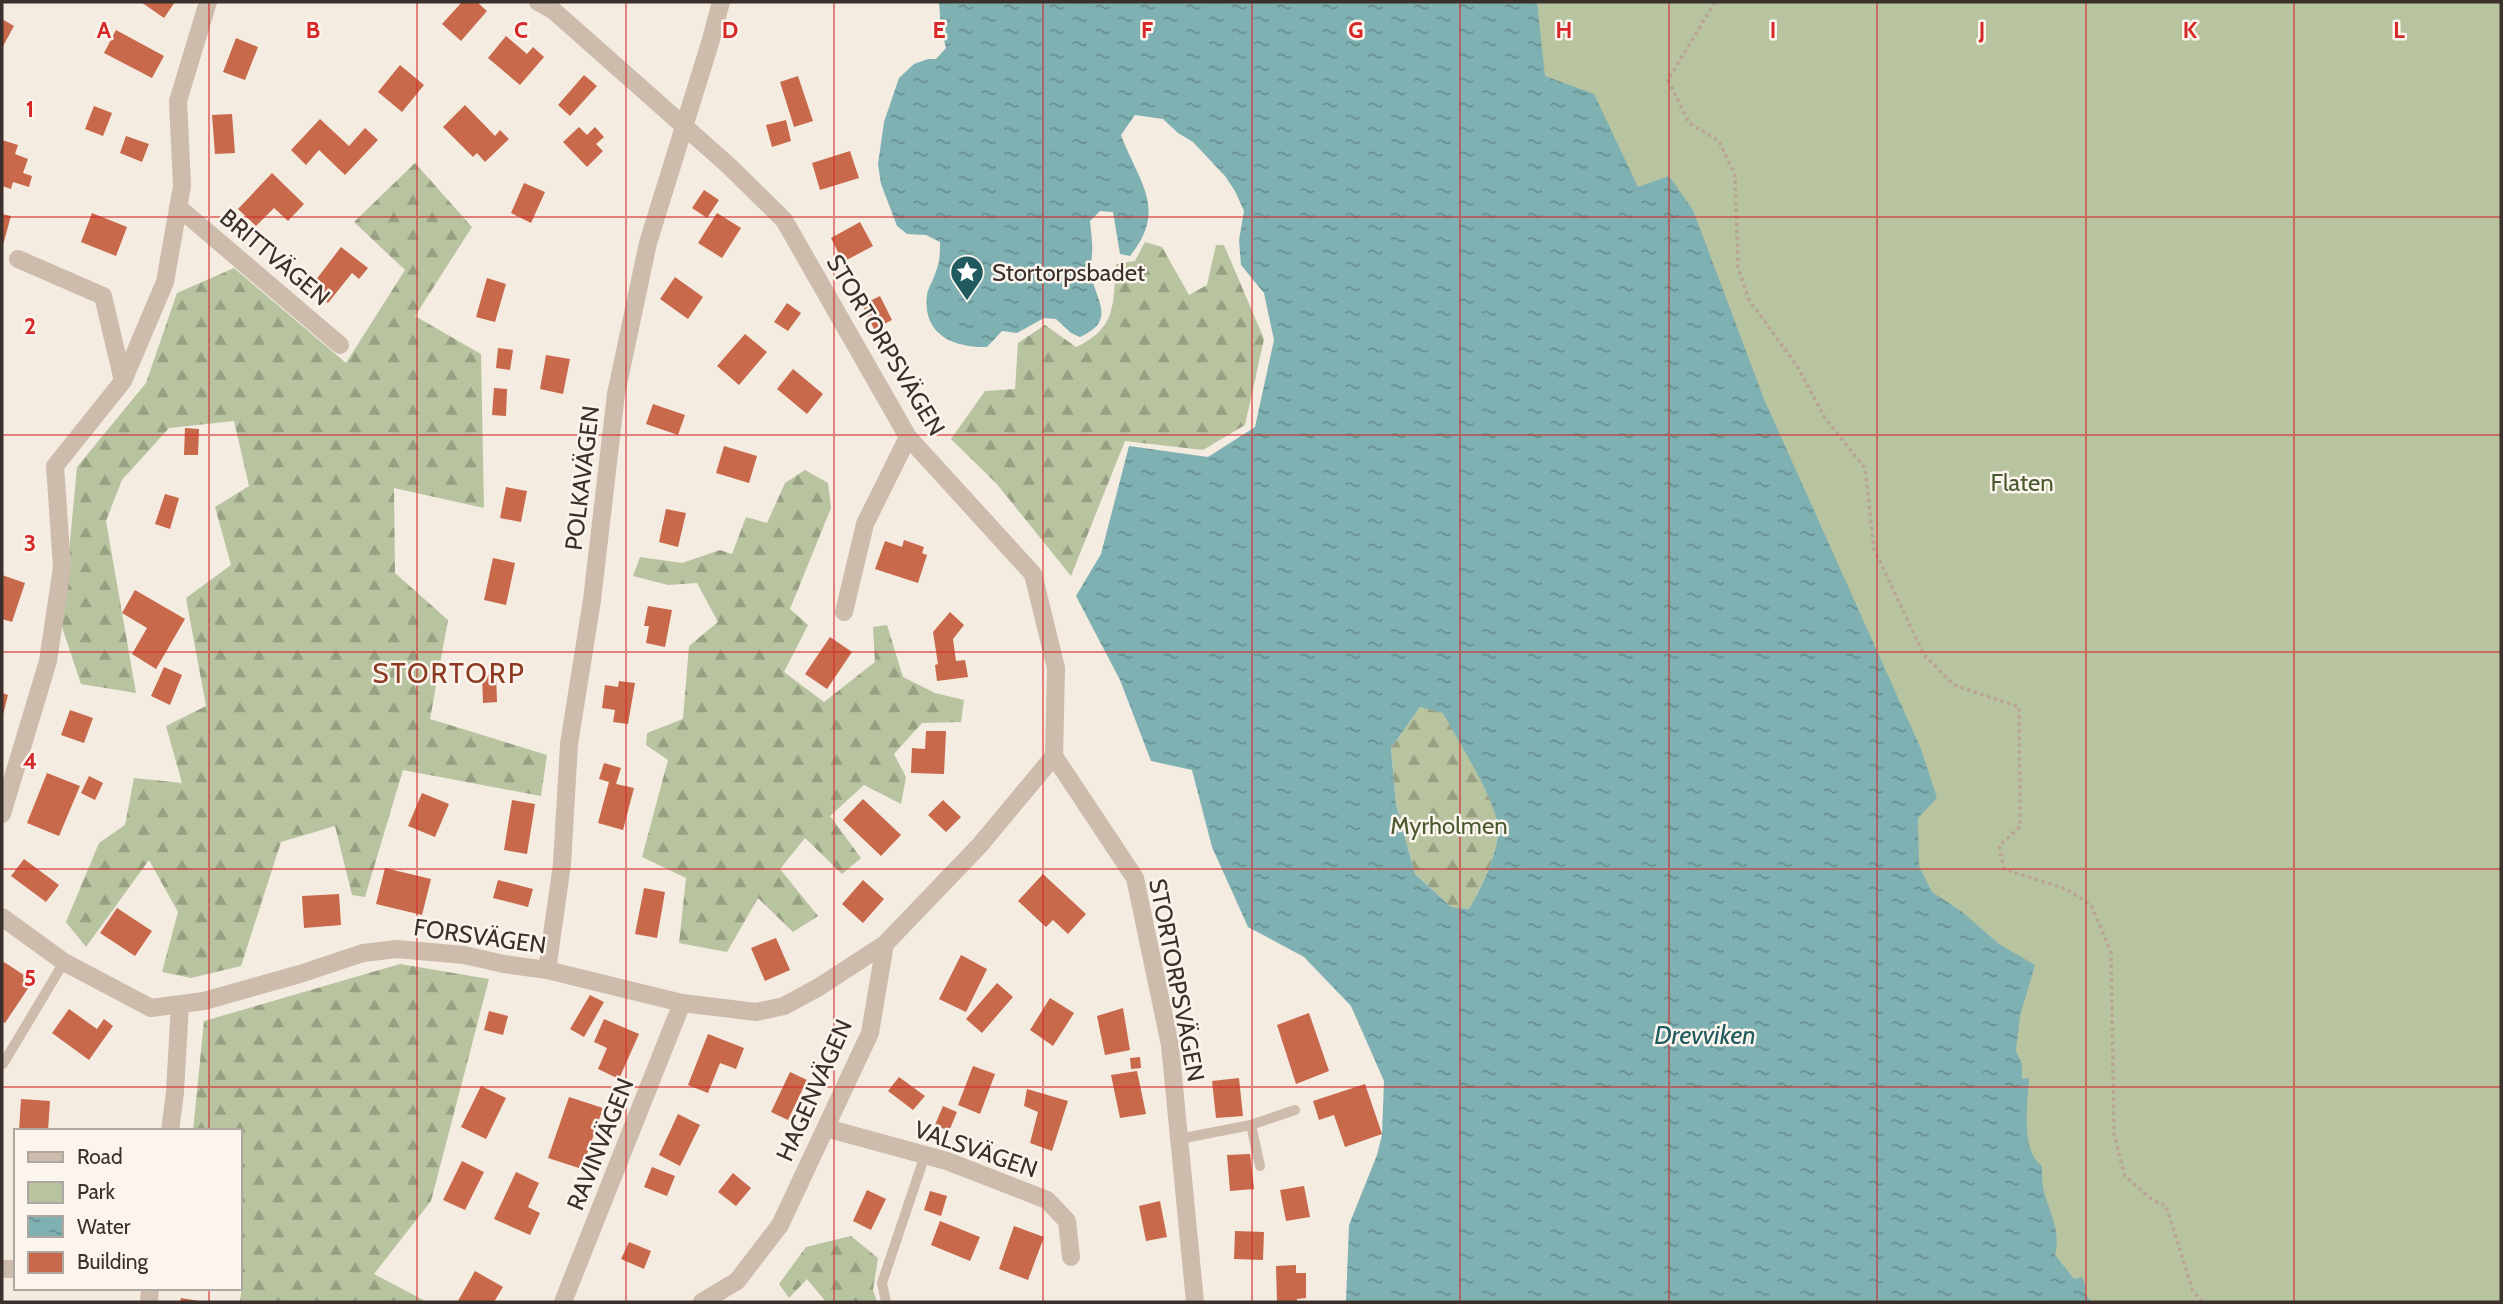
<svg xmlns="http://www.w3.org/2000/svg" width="2503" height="1304" viewBox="0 0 2503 1304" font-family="Cabin,sans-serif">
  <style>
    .forest { fill: url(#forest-firs) }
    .park { fill: #b8c4a0 }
    .water { fill: url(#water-ripples); fill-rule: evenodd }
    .building { fill: #c8694b }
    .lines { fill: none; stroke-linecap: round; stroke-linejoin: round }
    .path { stroke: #b9a596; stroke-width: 3.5; stroke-dasharray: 3.5 3.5; stroke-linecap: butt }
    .lane { stroke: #cdbbac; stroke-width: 10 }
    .street { stroke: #cdbbac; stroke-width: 18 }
    .grid { fill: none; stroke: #d62828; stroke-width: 2; stroke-opacity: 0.55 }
    .labels { text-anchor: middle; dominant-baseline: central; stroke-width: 5; stroke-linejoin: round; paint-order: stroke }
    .street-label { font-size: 24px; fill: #3b302b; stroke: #fbf5ee }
    .poi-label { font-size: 24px; fill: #3b302b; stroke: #fbf5ee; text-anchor: start }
    .park-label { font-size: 24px; fill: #4a5a2e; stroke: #fbf5ee }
    .water-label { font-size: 26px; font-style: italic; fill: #1f5a5e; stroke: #fbf5ee }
    .quarter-label { font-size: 28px; letter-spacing: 2px; fill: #8c3b22; stroke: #fbf5ee }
    .grid-label { font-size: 23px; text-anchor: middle; font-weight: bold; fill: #d62828; stroke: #fbf5ee; stroke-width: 5; stroke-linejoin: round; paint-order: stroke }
  </style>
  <defs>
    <pattern id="forest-firs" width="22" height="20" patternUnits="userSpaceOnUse" patternTransform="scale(1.75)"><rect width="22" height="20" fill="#b8c4a0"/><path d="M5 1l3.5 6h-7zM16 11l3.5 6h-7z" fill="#97a083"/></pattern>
    <pattern id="water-ripples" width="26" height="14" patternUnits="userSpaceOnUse" patternTransform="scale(1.75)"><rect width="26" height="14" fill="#7fb0b2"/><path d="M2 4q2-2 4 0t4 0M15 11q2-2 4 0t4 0" fill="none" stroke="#699091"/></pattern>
  </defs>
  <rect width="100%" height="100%" fill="#f4ebe1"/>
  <path class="forest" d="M415,163L472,227L415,316L481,354L484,508L394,488L395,573L448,620L430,719L547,755L541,796L403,770L365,897L352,895L335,826L281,842L241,966L191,978L162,972L178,912L149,860L86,947L66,922L99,843L125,825L134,778L182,783L166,726L206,706L186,598L231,565L215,507L249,486L234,421L169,428L122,480L106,521L136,693L81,684L62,627L77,467L146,383L177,293L234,268L346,363L405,270L354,222Z
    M1145,242L1162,247L1189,295L1207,285L1216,245H1224L1264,339L1245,425L1203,450L1125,441L1071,576L996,483L951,439L985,391L1015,389L1018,343L1045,325L1076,347C1117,328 1113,304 1116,264L1135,261Z
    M805,470L828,483L831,508L790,609L808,625L784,672L824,702L875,662L873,627L887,625L903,677L935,693L964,700L961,722L922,723L894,754L906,777L901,804L864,785L830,816L861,858L842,874L805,838L780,869L818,916L793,932L758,898L727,952L679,943L686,878L642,857L668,760L646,745L647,733L683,719L689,646L718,622L697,583L668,585L633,576L640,557L682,563L720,550L732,554L746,517L767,523L785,483Z
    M1420,707L1443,712C1457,741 1502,805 1498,834C1495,861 1482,886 1469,909L1451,907L1415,874L1396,804L1391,748Z
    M400,964L489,979L431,1201L374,1274L427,1302H240L242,1285L240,1284V1131H193L204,1021Z
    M851,1236L878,1258L873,1290L877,1302H826L807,1279L789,1298L779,1284L806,1247Z"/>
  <path class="park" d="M1355,2H2501V1302H1791Z"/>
  <path class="water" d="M939,2H1537L1545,76L1594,94L1638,187L1669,176L1693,210L1764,399L1921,749L1937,798L1918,818L1919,866L1932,892L1961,911L1999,944L2035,965L2020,1016L2016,1051L2022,1064V1079L2029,1078C2028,1101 2020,1151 2042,1166C2042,1176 2042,1186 2045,1195C2051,1215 2061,1233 2055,1255L2074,1279L2082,1277L2086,1287L2085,1294L2092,1302H1346L1349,1225L1377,1155L1382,1135L1384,1081L1351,1006L1304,957L1248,927L1212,847L1192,770L1151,761L1120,680L1076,596L1101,554L1129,446L1208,457L1255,427L1274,340L1264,293L1241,265L1239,240L1244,211L1235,191L1225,176L1193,142L1178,133L1163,119L1135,115L1121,135C1139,183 1168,209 1130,256L1120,254L1113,212L1100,211L1090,221C1091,232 1093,244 1092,255C1092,260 1090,266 1090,271C1095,300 1118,320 1080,337L1071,333L1056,319L1044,318L1017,333L1002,331L987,347C953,348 922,334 927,295C928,288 933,281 935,274C940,263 940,254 940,242L926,235L907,234L897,226L881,184L878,164L884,122L899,78L914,64L928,59H936L946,48L941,29ZM1420,707L1443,713C1457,741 1501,805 1498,834C1495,861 1482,886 1469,909L1451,907L1415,874L1396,804L1391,748Z"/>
  <path class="building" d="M141,2H175L164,18Z
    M462,2H477L487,11L461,41L442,24Z
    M2,19L14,26L2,48Z
    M116,30L164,56L152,78L104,53Z
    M506,36L527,54L533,47L544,57L520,85L488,58Z
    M236,38L258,47L245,80L223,72Z
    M400,65L424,85L402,112L378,92Z
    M584,75L597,86L570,116L558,105Z
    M798,76L813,121L794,127L780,82Z
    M465,105L495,136L500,130L509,139L485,162L477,153L473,157L443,127Z
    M94,106L112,113L103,136L85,129Z
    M232,114L235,153L215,154L212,115Z
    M320,119L349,146L365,128L378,140L345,175L319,150L306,165L291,150Z
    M786,120L791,141L772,147L766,125Z
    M579,127L587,135L595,127L604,137L596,144L603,151L587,167L563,142Z
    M126,136L149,144L142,162L120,153Z
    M2,140L18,145L15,154L28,159L23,173L32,176L29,187L13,182L11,189L2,186Z
    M850,151L859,178L820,190L812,163Z
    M272,173L304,204L288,221L274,208L256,226L238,209Z
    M524,183L545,192L531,223L511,213Z
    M704,190L719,200L707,218L692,208Z
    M92,213L127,227L116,256L81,242Z
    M717,213L741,228L722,258L698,243Z
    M2,214L11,216L3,245H2Z
    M860,222L873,246L843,262L831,238Z
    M341,247L368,268L359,279L352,273L328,303L309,289Z
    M675,277L703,297L688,319L660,299Z
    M487,278L506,284L495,322L476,317Z
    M880,296L892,320L874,329L862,305Z
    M787,303L801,313L788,331L774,322Z
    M745,334L767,352L739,385L717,366Z
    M498,348L513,350L510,370L496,368Z
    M546,355L570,359L563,394L540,389Z
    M793,369L823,394L807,414L777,389Z
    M494,388L507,389L506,416L492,415Z
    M653,404L685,415L678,435L646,424Z
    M185,428L199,429L198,455H184Z
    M724,446L757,456L749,483L716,473Z
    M506,487L527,491L521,522L500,518Z
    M165,494L179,498L170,529L155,524Z
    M666,509L686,513L678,547L659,542Z
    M904,540L924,547L922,553L927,555L918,583L875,569L885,541L902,547Z
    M493,558L515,563L506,605L484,600Z
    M2,575L25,583L12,622L2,619Z
    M135,590L185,619L156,669L132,654L147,628L122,613Z
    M648,606L672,610L665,647L646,643L649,626H644Z
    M950,612L964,625L953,639L956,661L965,660L968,677L937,681L935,665L938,664L933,632Z
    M830,637L852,652L827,689L805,674Z
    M164,667L182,675L170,705L151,696Z
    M496,674L497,702L483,703L482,675Z
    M619,681L635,683L628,724L613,722L615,710L602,708L605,685L618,687Z
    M2,693L8,695L3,715H2Z
    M70,710L93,718L84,743L61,735Z
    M926,731H946L944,774L911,773L912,748L925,749Z
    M604,763L621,768L616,784L634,788L623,830L598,823L609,782L599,779Z
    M47,773L80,786L59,836L27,823Z
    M89,776L103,783L95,800L81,793Z
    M422,793L449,804L435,837L408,826Z
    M863,799L901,835L881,856L843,820Z
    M512,800L535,804L527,854L504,850Z
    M943,800L961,817L946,832L928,815Z
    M24,859L59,885L46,902L11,876Z
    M385,868L431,879L422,915L376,904Z
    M1043,874L1086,914L1068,934L1053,920L1046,927L1018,901Z
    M498,880L533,889L528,907L493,898Z
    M863,880L884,899L863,923L842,904Z
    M644,888L665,892L657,938L635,934Z
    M339,894L341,925L304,928L302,896Z
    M117,908L152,931L135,956L100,933Z
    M776,938L790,970L765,981L751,948Z
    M961,955L987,969L966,1012L939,999Z
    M4,962L33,981L5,1023L2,1021V965Z
    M997,983L1013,997L982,1033L966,1019Z
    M590,995L604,1002L584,1037L570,1029Z
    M1050,998L1074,1013L1053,1046L1030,1030Z
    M1123,1008L1130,1050L1105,1055L1097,1016Z
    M69,1009L97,1029L104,1019L113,1026L89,1060L52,1033Z
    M489,1011L508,1016L503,1035L484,1030Z
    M1309,1013L1329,1071L1296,1084L1277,1025Z
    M604,1019L639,1034L619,1079L598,1069L607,1048L594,1042Z
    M708,1034L744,1048L736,1069L720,1063L708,1093L688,1085Z
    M1140,1057L1141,1068L1131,1069L1130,1058Z
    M973,1066L995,1074L980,1114L958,1105Z
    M1137,1071L1146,1114L1120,1118L1111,1075Z
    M790,1072L807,1080L788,1120L771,1112Z
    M899,1077L925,1096L913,1110L888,1091Z
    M1239,1078L1243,1116L1216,1118L1212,1081Z
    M1365,1084L1382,1134L1345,1147L1334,1115L1319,1120L1313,1101Z
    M481,1086L506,1098L486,1139L461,1127Z
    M1027,1089L1068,1101L1052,1151L1030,1143L1038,1112L1024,1106Z
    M569,1097L603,1108L582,1169L548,1158Z
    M21,1099L50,1101L48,1131H19Z
    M943,1106L957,1112L949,1131L935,1125Z
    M678,1114L700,1125L680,1166L659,1155Z
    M1250,1154L1254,1189L1230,1191L1227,1155Z
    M462,1161L484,1172L465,1210L443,1200Z
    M652,1167L675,1176L667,1196L644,1187Z
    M516,1172L539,1183L528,1207L540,1213L530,1235L494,1219Z
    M733,1173L751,1188L736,1206L718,1192Z
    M1304,1186L1310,1217L1286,1221L1280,1190Z
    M867,1190L886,1199L871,1230L853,1221Z
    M930,1191L947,1196L941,1216L924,1210Z
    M1160,1201L1167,1237L1146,1241L1139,1206Z
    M940,1221L980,1237L970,1261L931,1245Z
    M1014,1226L1044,1237L1028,1280L999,1269Z
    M1235,1231L1264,1232L1263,1260L1234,1259Z
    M629,1242L651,1251L644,1269L621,1259Z
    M1296,1265V1273H1306V1298L1297,1299V1302H1277L1276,1266Z
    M475,1271L503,1287L494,1302L458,1301Z
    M181,1298L199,1301V1302H180Z"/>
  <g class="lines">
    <path class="path" d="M1715,2L1668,80L1689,123L1719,141L1735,175L1738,267L1749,300L1797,366L1825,418L1865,468L1874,549L1924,655L1954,685L2019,707L2020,827L1999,846L2004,869L2066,889L2091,905L2111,952L2114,1134L2125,1176L2151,1199L2166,1206L2193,1291L2202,1302"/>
    <path class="lane" d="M3,1064L64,962
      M1251,1125L1260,1166
      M1179,1139L1251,1125L1295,1110
      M886,1302L882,1283L925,1155"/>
    <path class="street" d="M538,2L554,11L728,165L784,220L908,437L1033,574L1056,668L1054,756L1135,878L1170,1045L1195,1302
      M178,207L340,345
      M18,259L103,296L123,381
      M844,612L865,524L908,437
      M2,814L48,661L62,567L55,466L123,381L165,282L182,186L178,101L208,2
      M2,917L64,962L151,1008L204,1001L300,974L363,953L397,949L464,955L504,964L547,970L682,1003L756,1012L784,1006L819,987L885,944L980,845L1054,756
      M547,970L562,864L569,744L592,600L616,394L648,243L710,43L721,2
      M826,1128L947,1161L1047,1200L1067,1221L1071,1257
      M170,1131L175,1092L180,1004
      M2,1269H16
      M149,1302L150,1288
      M563,1302L682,1003
      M702,1302L737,1281L780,1225L870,1033L885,944"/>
  </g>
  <path class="grid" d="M209,2V1131M417,2V1302M626,2V1302M834,2V1302M1043,2V1302M1252,2V1302M1460,2V1302M1669,2V1302M1877,2V1302M2086,2V1302M2294,2V1302M2,217H2501M2,435H2501M2,652H2501M2,869H2501M2,1087H2501M209,1288V1302"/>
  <defs>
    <g id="sight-pin" transform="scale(1.75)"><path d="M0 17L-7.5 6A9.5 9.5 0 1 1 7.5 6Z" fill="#1f5a5e" stroke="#fbf5ee"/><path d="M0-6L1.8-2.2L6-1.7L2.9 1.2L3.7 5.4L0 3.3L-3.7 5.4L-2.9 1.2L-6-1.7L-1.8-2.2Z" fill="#fff"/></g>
  </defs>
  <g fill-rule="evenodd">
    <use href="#sight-pin" x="967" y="272"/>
  </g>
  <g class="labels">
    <g class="street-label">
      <text transform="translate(275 257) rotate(40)">BRITTVÄGEN</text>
      <text transform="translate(886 345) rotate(59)">STORTORPSVÄGEN</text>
      <text transform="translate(582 478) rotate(-83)">POLKAVÄGEN</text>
      <text transform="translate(480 936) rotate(8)">FORSVÄGEN</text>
      <text transform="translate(1177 980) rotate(79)">STORTORPSVÄGEN</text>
      <text transform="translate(814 1090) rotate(-66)">HAGENVÄGEN</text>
      <text transform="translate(600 1144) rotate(-68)">RAVINVÄGEN</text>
      <text transform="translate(976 1149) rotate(19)">VALSVÄGEN</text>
    </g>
    <g class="poi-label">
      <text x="992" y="272">Stortorpsbadet</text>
    </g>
    <g class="park-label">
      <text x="2022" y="482">Flaten</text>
      <text x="1449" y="825">Myrholmen</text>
    </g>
    <g class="water-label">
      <text x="1705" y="1035">Drevviken</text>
    </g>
    <g class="quarter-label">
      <text x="449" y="673">STORTORP</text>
    </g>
  </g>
  <g class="grid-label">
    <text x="104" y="38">A</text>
    <text x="313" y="38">B</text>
    <text x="521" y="38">C</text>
    <text x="730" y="38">D</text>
    <text x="939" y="38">E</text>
    <text x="1147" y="38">F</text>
    <text x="1356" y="38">G</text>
    <text x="1564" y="38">H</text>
    <text x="1773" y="38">I</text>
    <text x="1982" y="38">J</text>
    <text x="2190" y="38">K</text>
    <text x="2399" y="38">L</text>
    <text x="30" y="117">1</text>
    <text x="30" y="334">2</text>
    <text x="30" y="551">3</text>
    <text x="30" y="769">4</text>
    <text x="30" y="986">5</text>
  </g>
  <rect width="2503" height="1304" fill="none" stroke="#3b302b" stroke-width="7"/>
  <rect x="14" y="1129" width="228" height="161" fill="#fbf5ee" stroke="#aea6a0" stroke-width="2"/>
  <rect x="28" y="1152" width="35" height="10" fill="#cdbbac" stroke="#aea6a0" stroke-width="2"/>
  <text x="77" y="1164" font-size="21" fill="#3b302b">Road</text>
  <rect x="28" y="1182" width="35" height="21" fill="#b8c4a0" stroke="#aea6a0" stroke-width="2"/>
  <text x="77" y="1199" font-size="21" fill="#3b302b">Park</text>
  <rect x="28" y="1216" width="35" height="21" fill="url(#water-ripples)" stroke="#aea6a0" stroke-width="2"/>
  <text x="77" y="1234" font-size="21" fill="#3b302b">Water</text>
  <rect x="28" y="1252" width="35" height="21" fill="#c8694b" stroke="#aea6a0" stroke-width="2"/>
  <text x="77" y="1269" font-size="21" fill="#3b302b">Building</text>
</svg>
